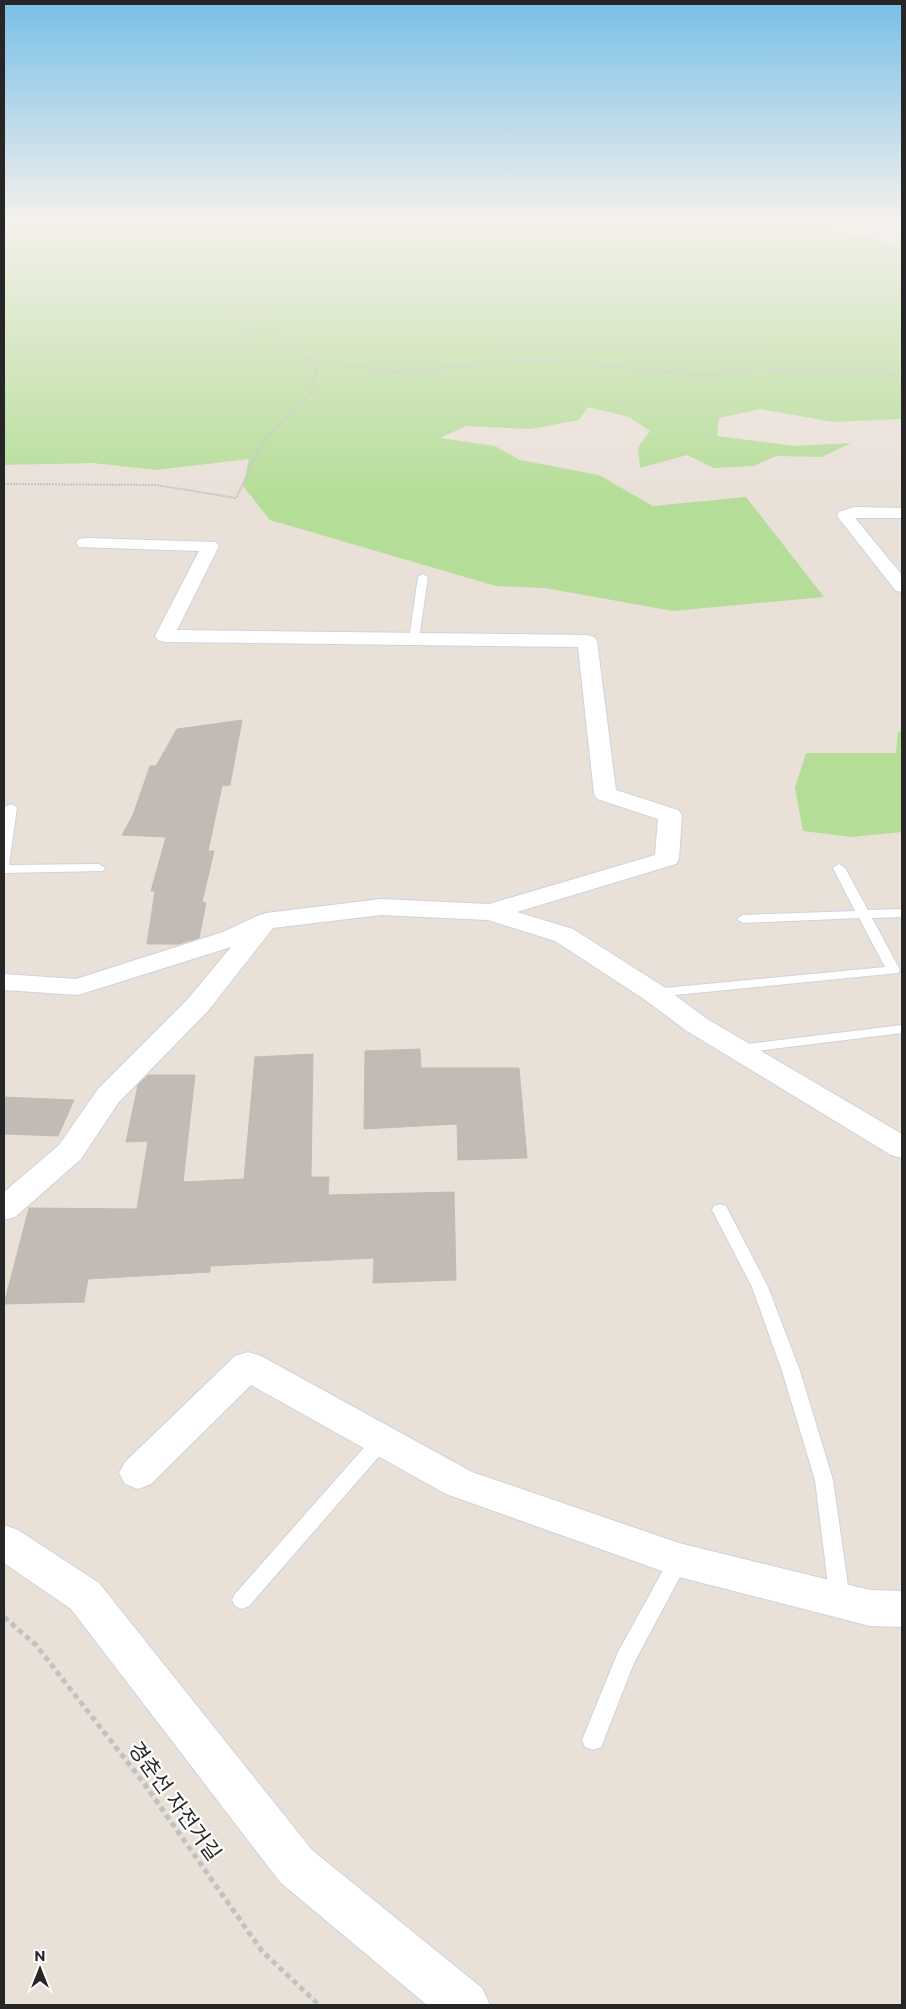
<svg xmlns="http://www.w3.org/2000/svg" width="906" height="2009" viewBox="0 0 906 2009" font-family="Montserrat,'Noto Sans KR',sans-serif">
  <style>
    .green { fill: #b4dd97 }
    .building { fill: #c1bab5; stroke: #c3bcb2 }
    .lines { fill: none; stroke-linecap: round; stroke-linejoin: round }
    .service-casing { stroke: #ced2df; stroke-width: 2 }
    .minor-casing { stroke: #ced2df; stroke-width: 2 }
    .path-far2 { stroke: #c2c2c2; stroke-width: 1; stroke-dasharray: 2 1; stroke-linecap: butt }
    .path-far1 { stroke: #c2c2c2; stroke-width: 2; stroke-dasharray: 2 1; stroke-linecap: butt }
    .path { stroke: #c2c2c2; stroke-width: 5; stroke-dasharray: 5.5 4; stroke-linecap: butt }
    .service { fill: #fff; fill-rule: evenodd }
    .minor { fill: #fff; fill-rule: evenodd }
    .labels { text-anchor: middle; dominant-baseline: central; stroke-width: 4.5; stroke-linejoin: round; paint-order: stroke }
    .near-street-label { font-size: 21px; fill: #262626; stroke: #fff }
  </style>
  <rect width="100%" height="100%" fill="#e9e0d8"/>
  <path class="green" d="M4,219H791L787,221L824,226L902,247V419L833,422L761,409L719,418L717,436L795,446L851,443L822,457L776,456L754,466L714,468L687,455L640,468L638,447L650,431L629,417L588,407L579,420L531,429L466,426L440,438L495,446L520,460L599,475L653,506L746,497L824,597L673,611L545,588L496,586L270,520L243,486L249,459L156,470L93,463L4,465Z
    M902,731V832L852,837L803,831L795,788L806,753H896L898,732Z"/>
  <path class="building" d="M242,720L230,785L222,786L208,851H214L202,902L206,903L199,938L179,944H147L155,891H151L166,837L122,835L133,815L150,766H156L177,729Z
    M420,1049L421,1068H519L527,1158L458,1160L457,1124L364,1129L365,1051Z
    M313,1054L311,1177H329L328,1195L454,1192L456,1280L373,1283L374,1258L210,1266V1272L88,1279L84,1302L4,1304L29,1208L137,1209L148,1141L126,1142L138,1085L148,1075H195L183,1182L244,1179L255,1057Z
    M4,1097L74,1100L58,1136L4,1134Z"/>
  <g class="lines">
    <g class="service-casing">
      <path id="service" d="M423,574L428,577L419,639L414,642L409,639L418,577Z
        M11,804L17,807L9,865L99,864L105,868L103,871L4,873L5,807Z
        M839,864L845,868L868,910L902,909V917L872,918L900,970L898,973L654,997L647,993L654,989L885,967L859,918L743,923L737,919L743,915L855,911L833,868Z
        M902,1025V1033L739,1053L734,1052L732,1049L734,1046L739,1045Z
        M720,1204L726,1206L728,1210L768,1287L800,1371L833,1480L850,1600L847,1606L840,1609L833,1606L830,1600L815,1480L782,1371L752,1287L712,1210L714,1206Z
        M382,1432L389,1435L391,1440L389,1445L249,1606L242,1609L235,1606L232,1600L235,1594L375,1435Z
        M679,1551L686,1554L689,1560L634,1663L601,1747L593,1750L585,1747L582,1740L618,1652L672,1554Z"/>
    </g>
    <g class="minor-casing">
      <path id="minor" d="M854,507L902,508V518H855L902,575V592L896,591L837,516L839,512Z
        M85,538L216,542L219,546L177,630L587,635L594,637L597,641L616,790L678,810L682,815L679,859L676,864L517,912L573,929L664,987L707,1019L902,1134V1158L891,1155L687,1031L644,999L555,941L488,920L381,915L273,928L207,1012L118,1103L81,1159L15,1217L4,1220V1192L59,1145L98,1089L187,1000L231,947L78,995L4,990V974L76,979L223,932L257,916L266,913L381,899L489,904L655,855L658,819L597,799L594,794L578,647L165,642L158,640L155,636L199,551L79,547L76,543L79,539Z
        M248,1352L261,1356L472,1472L679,1543L870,1590L902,1591V1627L870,1626L679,1577L446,1494L251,1385L151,1484L138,1489L125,1484L119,1473L125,1462L235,1356Z
        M4,1525L18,1530L99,1583L312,1850L482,1988L490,2005H427L280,1882L71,1609L4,1563Z"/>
    </g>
    <path class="path-far2" d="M4,266L76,275H99L131,284L214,294L221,300L260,319L243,331V334L268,333L288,337L279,340L275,347L311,360"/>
    <path class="path-far1" d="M318,362L409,373L449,367L525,361H552L706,375L733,369L761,368L802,371L865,370L902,374
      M4,484L156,485L236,498L264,440L310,395L318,362L308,358"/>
    <path class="path" d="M4,1617L36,1645L143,1782L262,1951L319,2005"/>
    <use href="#service" class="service"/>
    <use href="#minor" class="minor"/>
  </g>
  <linearGradient id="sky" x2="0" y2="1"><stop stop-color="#77bfe7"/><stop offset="0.44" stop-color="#f5f1ed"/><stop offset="1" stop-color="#f5f1ed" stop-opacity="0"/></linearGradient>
  <rect width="906" height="500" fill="url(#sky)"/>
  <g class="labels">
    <g class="near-street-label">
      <text transform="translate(175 1801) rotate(54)">경춘선 자전거길</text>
    </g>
  </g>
  <rect width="906" height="2009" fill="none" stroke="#262626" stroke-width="10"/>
  <g transform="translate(40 1969)" stroke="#ffffff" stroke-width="4" paint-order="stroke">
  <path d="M0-4L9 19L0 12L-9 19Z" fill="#262626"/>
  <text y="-8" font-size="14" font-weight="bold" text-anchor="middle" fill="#262626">N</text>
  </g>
</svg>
